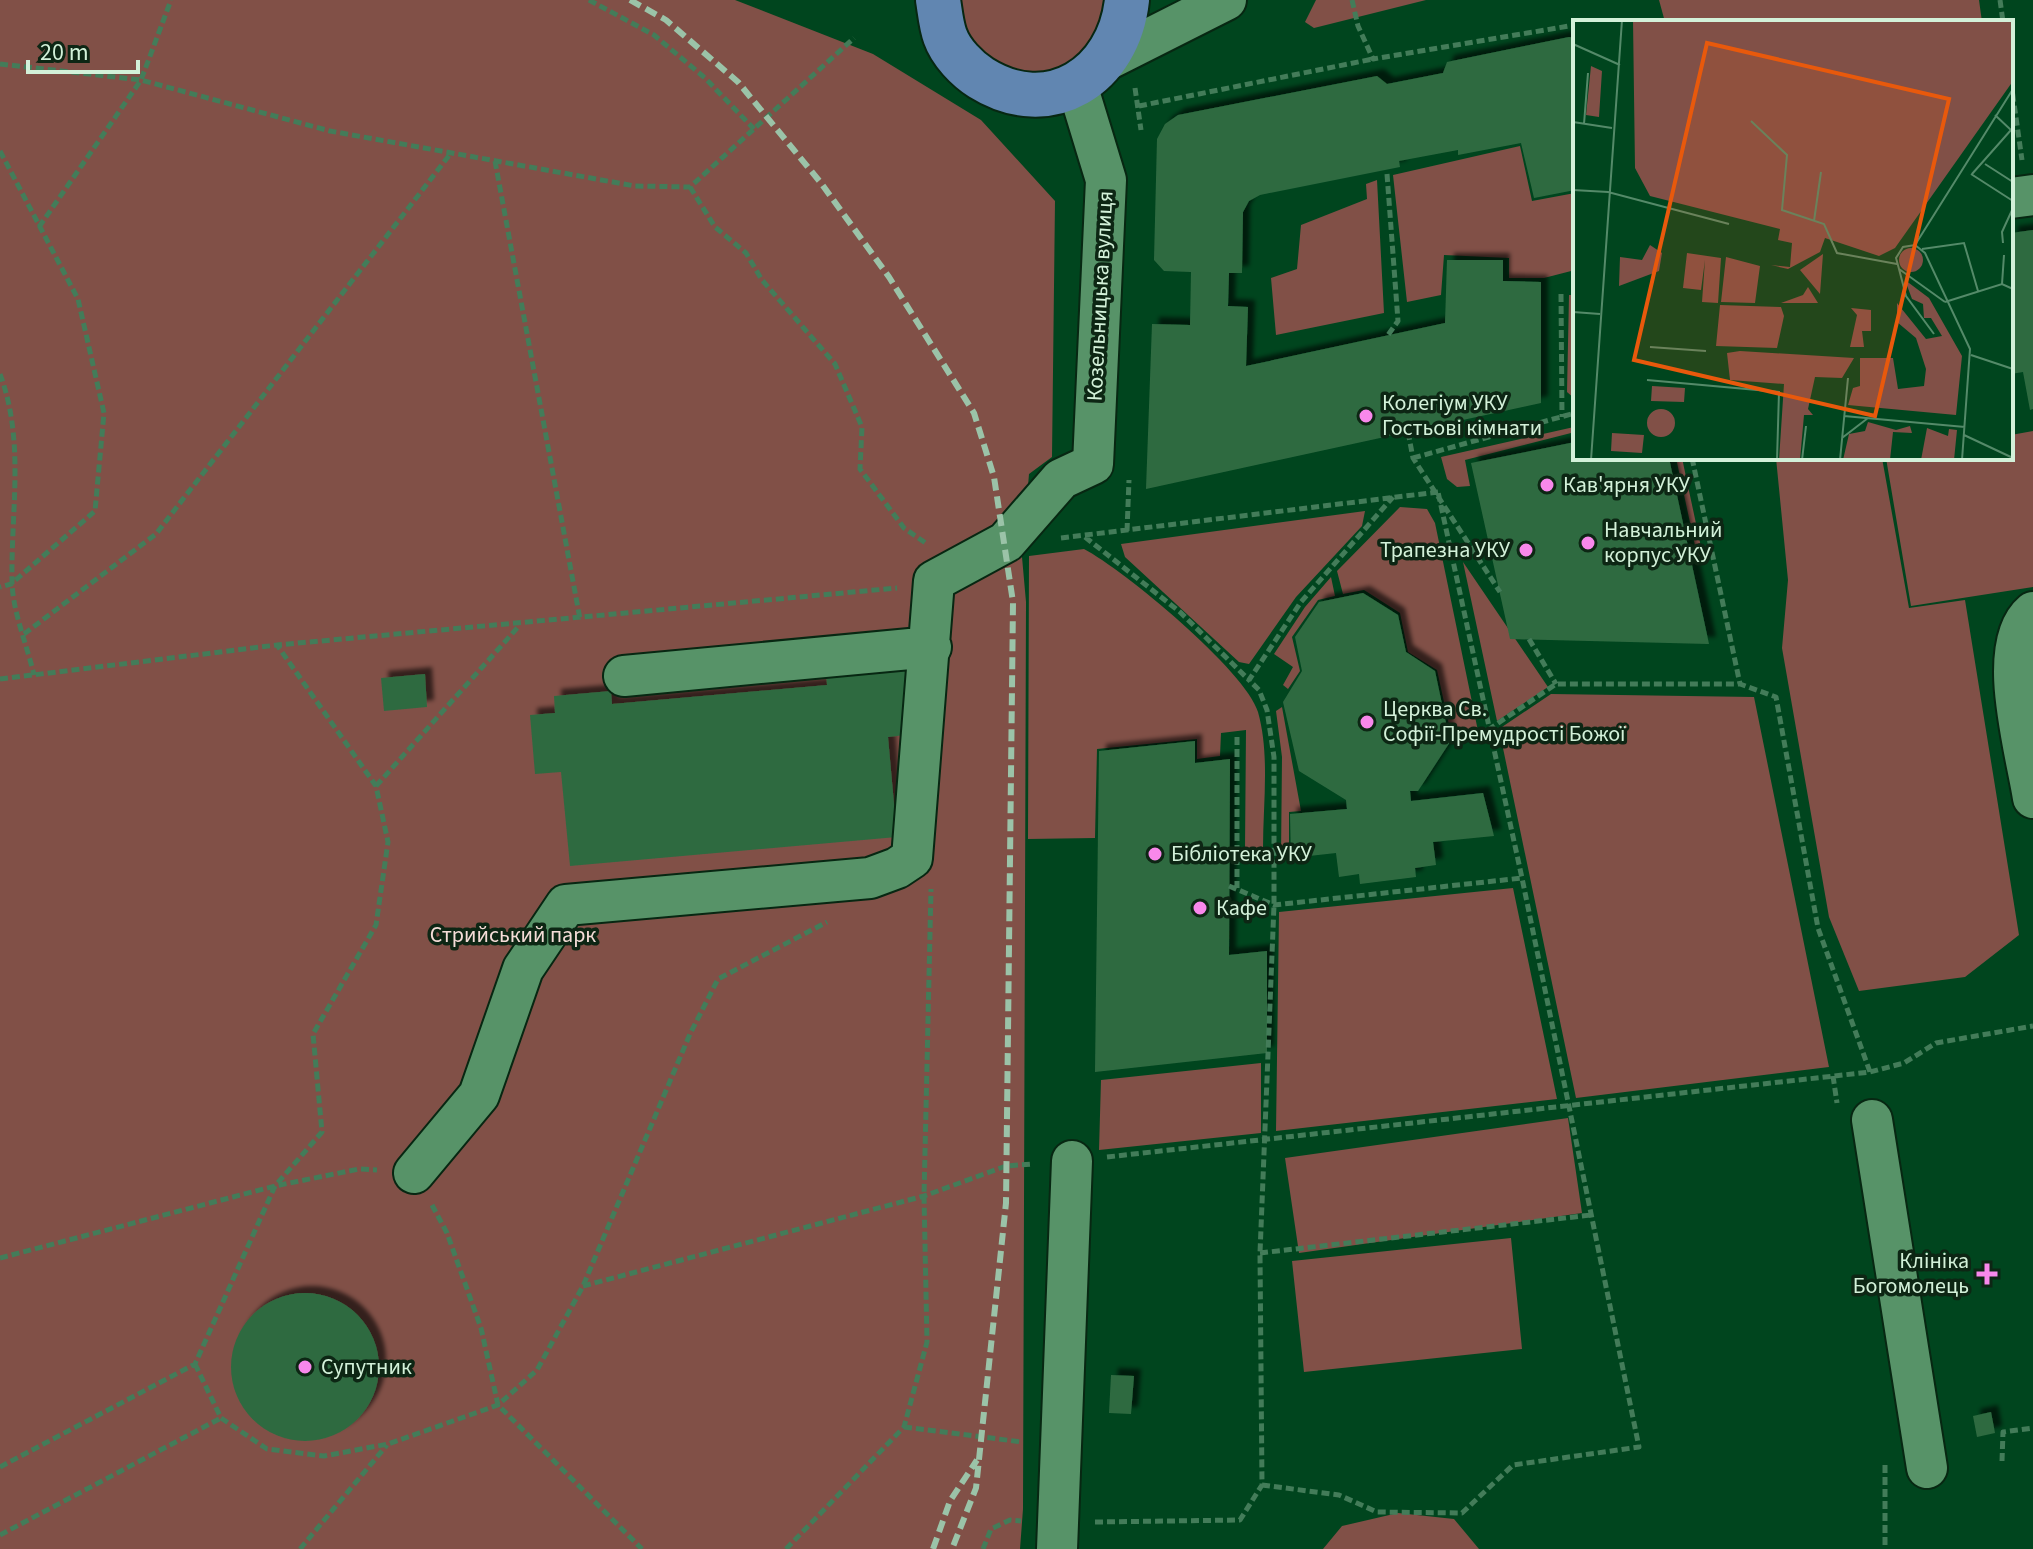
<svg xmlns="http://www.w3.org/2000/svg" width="2033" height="1549" viewBox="0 0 2033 1549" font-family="'Source Sans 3',sans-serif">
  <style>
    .green { fill: #815047 }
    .building { fill: #2f6a41; filter: url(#shadow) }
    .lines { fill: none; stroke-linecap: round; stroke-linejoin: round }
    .minor-casing { stroke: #072712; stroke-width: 44 }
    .major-casing { stroke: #072712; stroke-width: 48 }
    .path { stroke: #437c59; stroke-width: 5; stroke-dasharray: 8 4; stroke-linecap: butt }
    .minor { stroke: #579368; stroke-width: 40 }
    .major { stroke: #6186b1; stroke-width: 44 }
    .rail { stroke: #9bc3a8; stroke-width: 6; stroke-dasharray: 12 6; stroke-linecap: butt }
    .poi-dot { fill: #f888eb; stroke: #0d2614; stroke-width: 3 }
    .labels { text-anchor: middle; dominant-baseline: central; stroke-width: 7; stroke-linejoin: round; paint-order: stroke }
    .street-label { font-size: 22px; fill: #d3f1d9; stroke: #0d2614 }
    .poi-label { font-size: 22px; fill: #d3f1d9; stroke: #0d2614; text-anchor: start }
    .park-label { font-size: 22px; fill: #f5ddd8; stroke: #0d2614 }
    .inset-road { fill: none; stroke: #548a69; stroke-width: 2 }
    .view { fill: #e8590c; fill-opacity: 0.15; stroke: #e8590c; stroke-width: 4 }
    .inset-edge { fill: none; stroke: #d3f1d9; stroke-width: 4 }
  </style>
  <defs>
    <filter id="shadow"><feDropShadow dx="7" dy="-7" stdDeviation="2" flood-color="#0009"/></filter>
  </defs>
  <rect width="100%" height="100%" fill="#00451e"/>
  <path class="green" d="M0,0H735L873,54L981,120L1055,201L1052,457L1029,474L1022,557L1026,602L1023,1509L1020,1549H0Z
    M953,0H1105L1098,39L1077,63L1048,77L1016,78L966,43Z
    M1316,0H1426L1314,28L1305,22Z
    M1659,0H1979L1982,22H1665Z
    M1520,146L1532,201L1575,193V270L1544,278H1509V258L1444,255L1441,295L1407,302L1393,175Z
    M1377,180L1384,313L1276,335L1271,278L1297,269L1301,225L1367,199L1366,184Z
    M1569,295H1575V399L1567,392Z
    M1574,427L1575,432L1465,460L1470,486L1457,487L1447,479L1441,457Z
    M2033,431V587L1911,606L1886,458H2011V435Z
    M1676,458H1682L1704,561L1699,564Z
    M1776,458H1882L1909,608L1965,600L2019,935L1965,977L1859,991L1829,917L1782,648L1788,580Z
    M1400,507L1427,509L1435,523L1478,731L1451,734L1437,670L1408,652L1400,613L1364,590L1343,594L1337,571Z
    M1365,511L1362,526L1296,597L1249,664L1239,662L1125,557L1121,544Z
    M1084,549C1124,570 1246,671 1258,712C1270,755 1263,804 1263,848H1245L1246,730L1221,733L1220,756L1197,759V739L1097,749L1095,838L1028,839L1029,556Z
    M1463,562L1548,687L1497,721Z
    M1331,577L1335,596L1318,600L1292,637L1300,671L1288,689L1283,685L1293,667L1274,654L1305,607Z
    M1551,694L1754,697L1829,1067L1576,1098L1499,729Z
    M1282,707L1301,811L1289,812V857H1281L1282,757L1276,711Z
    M1513,888L1557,1099L1276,1131L1279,912Z
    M1261,1063V1133L1099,1150L1101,1080Z
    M1568,1118L1582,1213L1299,1253L1285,1158Z
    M1511,1238L1522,1349L1304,1372L1292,1261Z
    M1398,1513L1454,1519L1479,1549H1323L1342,1526Z"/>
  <path class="building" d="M1569,37L1575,38V190L1534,198L1521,143L1458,155V150L1399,161L1400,167L1260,195L1249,201L1243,212L1242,273H1229L1228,306L1248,307L1246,366L1445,323L1447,260H1503V281L1541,282V403L1146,489L1152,324L1190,325L1191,272L1164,271L1154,260L1157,139L1165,124L1178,115L1377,76L1387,84L1443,73L1447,62Z
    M2033,230V409L2030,410L2023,372L2011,374V233Z
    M1575,442V458H1669L1709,644L1510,639L1471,463Z
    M1363,593L1398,615L1406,652L1435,671L1450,742L1418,791H1410L1411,801L1483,793L1494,836L1433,842L1436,865L1415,868L1416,877L1360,884L1359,874L1339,877L1336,853L1291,858L1290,814L1347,809L1346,800L1299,771L1283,702L1302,671L1295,637L1319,602Z
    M908,664L914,734L888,737L897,837L570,866L561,772L535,774L530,715L555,713L554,696L611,691L612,704L827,685L826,672Z
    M425,674L427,707L384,711L381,678Z
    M1195,741V763L1230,759L1229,955L1267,951V1053L1095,1072L1099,751Z
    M231 1367a74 74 0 1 1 148 0a74 74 0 1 1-148 0Z
    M1111,1375L1134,1376L1131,1414L1109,1413Z
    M1991,1412L1995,1433L1977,1437L1973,1416Z"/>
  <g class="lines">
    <g class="minor-casing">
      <path id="minor" d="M1107,60L1226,0
        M2011,198L2033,195
        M2033,612C1994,645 2026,752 2033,798
        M624,676L931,647
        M1872,1120L1927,1468
        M414,1173L479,1095L523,969L566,905L870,878L897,868L912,858L934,581L1006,542L1061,479L1093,464L1106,180L1077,85
        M1057,1549L1072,1161"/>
    </g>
    <g class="major-casing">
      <path id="major" d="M938,0C940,12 941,25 945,36C951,53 967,69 981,78C1050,121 1119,76 1127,0"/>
    </g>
    <path class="path" d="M589,0L654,35L705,78L754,129
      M1352,0L1358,26L1373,59L1575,25
      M2000,0L2003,22
      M1592,22H1604
      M0,64L141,80L330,131L635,186L690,187L854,38
      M2011,82L2022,160
      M1135,88L1141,130
      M1139,106L1373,59
      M0,151L78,299L104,413L95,511L11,584L0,587
      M495,161L580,619
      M1387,174L1398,321L1388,335
      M690,187L715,227L746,253L762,280L835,364L862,427L860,469L904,528L927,544
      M39,227L141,80L171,0
      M1561,294L1562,417
      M0,374C25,441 11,509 12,580C12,610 27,645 34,675
      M1408,432L1413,458L1500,592
      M1413,458L1575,413
      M1692,458L1740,684
      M1127,531L1129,480
      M1085,537L1180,612L1249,680
      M1061,538L1438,492
      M24,634L156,534L451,153
      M1529,639L1556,684
      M0,679L277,645L897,588
      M1488,730L1556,684H1740L1776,697L1818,928L1870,1072
      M1237,737V888
      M376,786L519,626
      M1229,886L1274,905L1522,878L1438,492
      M1833,1076L1837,1103
      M1107,1157L1870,1072L1904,1063L1936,1043L2033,1026
      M432,1205L447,1233L481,1328L498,1405L642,1549
      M1260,1253L1591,1215
      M0,1258L275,1186L359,1169L377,1170
      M583,1286L924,1196L1006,1166L1033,1164
      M195,1364L221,1418L267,1449L324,1456L388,1444L498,1405L537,1370L583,1286L690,1034L718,979L827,922
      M904,1427L1022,1442
      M2002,1461L2003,1432L2033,1428
      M1885,1465V1549
      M0,1467L195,1364L275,1186L322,1132L313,1034L376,925L388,842L376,786L277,645
      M1262,1485L1339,1495L1377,1512L1462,1513L1513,1465L1639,1447L1522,878
      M1095,1522L1240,1520L1262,1485L1260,1253L1274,905V757L1267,710L1259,690L1249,680L1301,602L1393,497
      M0,1535L221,1418
      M300,1549L387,1445
      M786,1549L904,1427L927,1342L924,1196L931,889
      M983,1549L991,1529L1010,1520L1021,1521"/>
    <use href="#minor" class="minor"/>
    <use href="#major" class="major"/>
    <path class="rail" d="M630,0L666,20L738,82L821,183L889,277L974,413L994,477L1013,602L1006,1203L976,1488L952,1549
      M933,1549L950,1501L977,1460"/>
  </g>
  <g class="poi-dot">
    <circle cx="1366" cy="416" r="8"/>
    <circle cx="1547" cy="485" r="8"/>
    <circle cx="1588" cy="543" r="8"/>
    <circle cx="1526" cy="550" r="8"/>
    <circle cx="1367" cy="722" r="8"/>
    <circle cx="1155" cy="854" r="8"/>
    <circle cx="1200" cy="908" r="8"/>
    <path d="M1983 1262h8v8h8v8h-8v8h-8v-8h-8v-8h8z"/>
    <circle cx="305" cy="1367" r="8"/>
  </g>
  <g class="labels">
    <g class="street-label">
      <text transform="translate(1100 296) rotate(-87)">Козельницька вулиця</text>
    </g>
    <g class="poi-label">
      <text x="1382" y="403">Колегіум УКУ<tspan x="1382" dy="25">Гостьові кімнати</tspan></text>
      <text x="1563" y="485">Кав'ярня УКУ</text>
      <text x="1604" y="530">Навчальний<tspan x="1604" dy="25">корпус УКУ</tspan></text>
      <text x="1510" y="550" text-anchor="end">Трапезна УКУ</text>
      <text x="1383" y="709">Церква Св.<tspan x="1383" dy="25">Софії-Премудрості Божої</tspan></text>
      <text x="1171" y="854">Бібліотека УКУ</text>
      <text x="1216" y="908">Кафе</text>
      <text x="1969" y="1261" text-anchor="end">Клініка<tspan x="1969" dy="25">Богомолець</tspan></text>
      <text x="321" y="1367">Супутник</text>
    </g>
    <g class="park-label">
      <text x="513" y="935">Стрийський парк</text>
    </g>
  </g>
  <g transform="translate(1573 20)">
    <rect width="440" height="440" fill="#00451e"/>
    <path d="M60,0H440V61L322,228L306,236L252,218L247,232L215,249L198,245L217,247L219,223L205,220L207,209L77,176L62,148ZM18,46L29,51L26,97L13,95ZM77,225L89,233L86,251L46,266L47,237L69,240ZM326 240a12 12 0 1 1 24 0a12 12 0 1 1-24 0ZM114,233L148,238L145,283L129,282L132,240L128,270L110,268ZM250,234L247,274L227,250ZM153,237L187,246L182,283L148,282ZM332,260L356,278L389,336L383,395L275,385L280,368L287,366V338H320L325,369L351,366L353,349L343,318L324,302V283L353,319L369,316L358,298H351L350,284L339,279ZM235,267L245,283H208L230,275ZM147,285L208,287L211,296L204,328L143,326ZM278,288L298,290V311H289L291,327H277L284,295ZM167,331L281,338L269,358L242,357L235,389L240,395H231L227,440H206L211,364L157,360L154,333ZM79,366L112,368L111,382L78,381ZM74 403a14 14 0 1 1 28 0a14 14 0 1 1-28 0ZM295,402L323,410L337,406L339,413L320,412L317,440H270L276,414L292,411ZM354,408L375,416L376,409L384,410L381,440H348ZM39,413L71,415L69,433L38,431Z" fill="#815047"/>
    <path class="inset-road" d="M0,24L47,45M178,101L214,135L209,190L251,204L264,233L324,244M0,102L39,108M11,104L15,53M412,144L440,162M398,154L440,181M399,154L438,110L422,95M0,170L35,172L156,204M241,201L248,152M430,223L429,212L440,188M342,225L440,69M349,229L391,223L405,271M326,249L333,276L361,314M429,264L431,235M372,282L429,264L440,269M372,282L326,249L323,238L330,227L342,225L352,233L397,329L389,440M0,292L27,294M77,327L133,331M398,335L440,349M74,360L206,372L204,440M271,396L392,407M391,415L440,438M269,418L295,398M18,440L49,0M229,440L233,406M267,440L275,358"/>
    <path class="view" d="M134,23L376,79L302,396L61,340Z"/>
    <rect width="440" height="440" class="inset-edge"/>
  </g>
  <path d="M28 60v12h110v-12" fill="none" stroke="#d3f1d9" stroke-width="4"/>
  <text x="40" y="60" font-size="24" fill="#d3f1d9" stroke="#0d2614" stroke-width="6" paint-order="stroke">20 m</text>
</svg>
